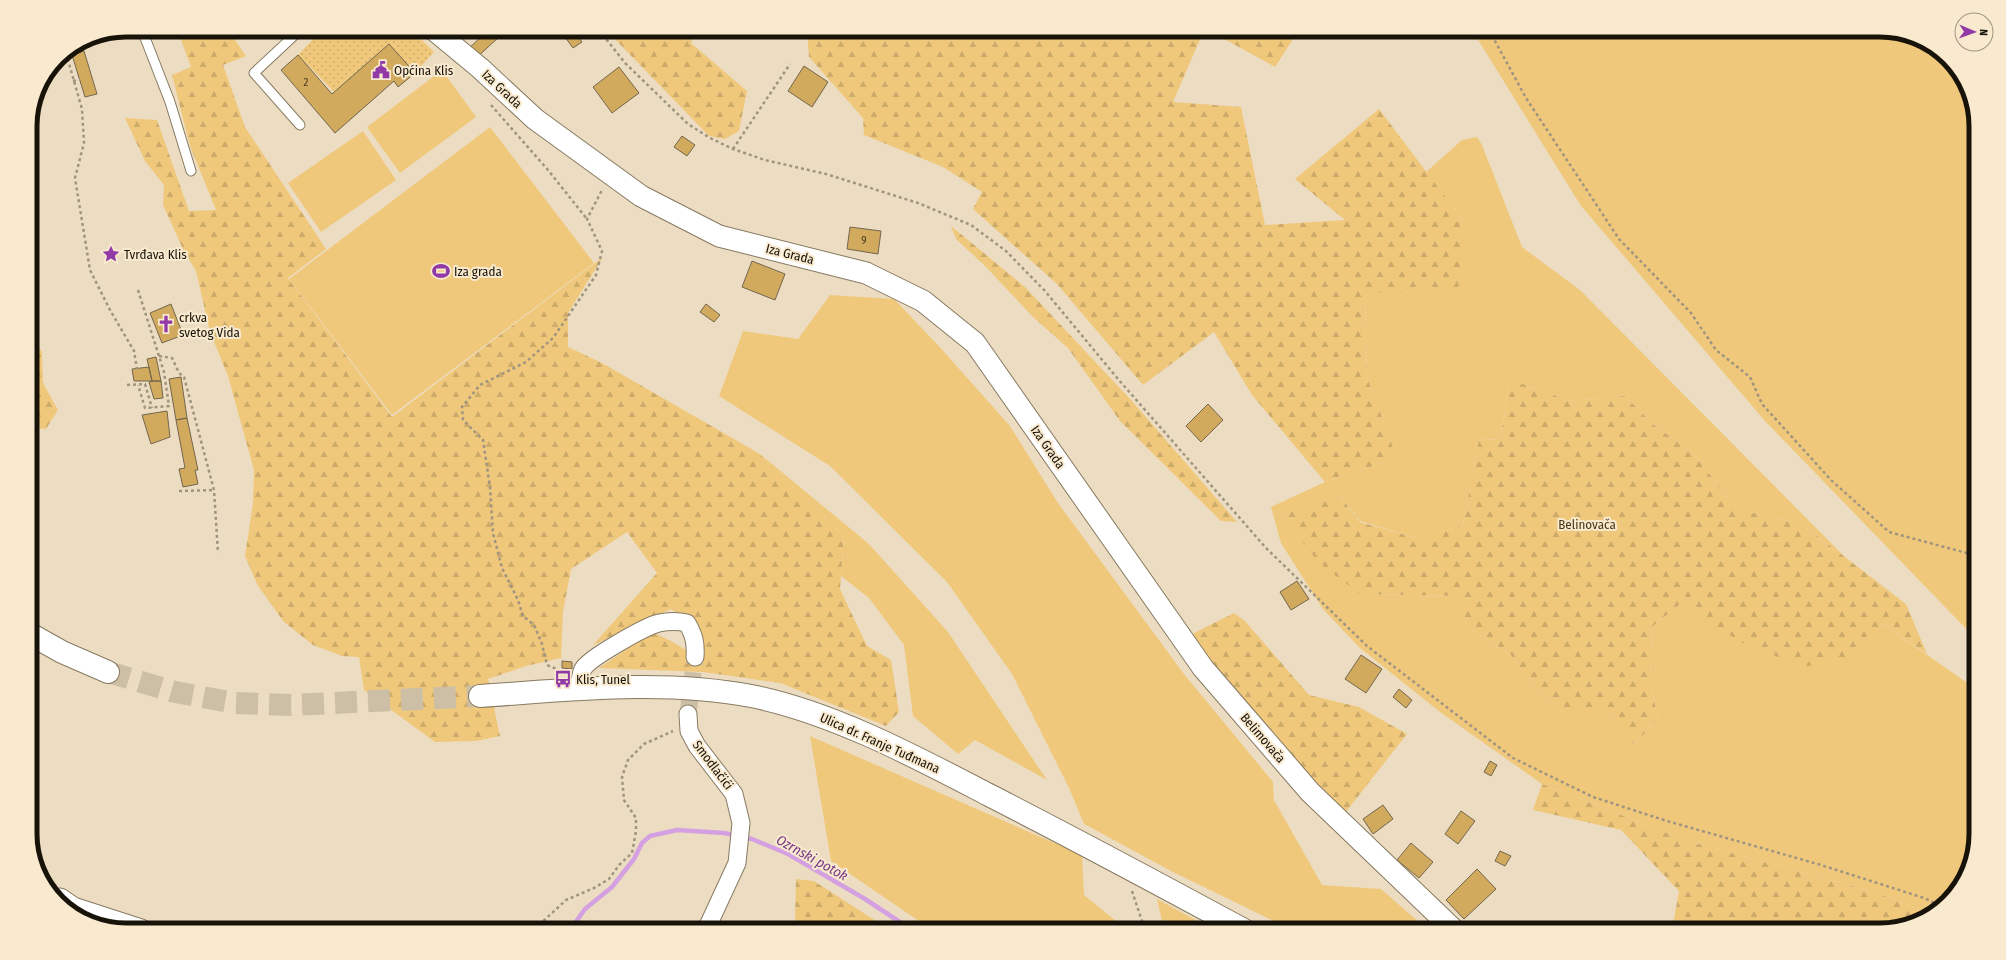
<svg xmlns="http://www.w3.org/2000/svg" width="2006" height="960" viewBox="0 0 2006 960" font-family="'Fira Sans Condensed',sans-serif">
  <style>
    .grass { fill: #f0c87c }
    .forest { fill: url(#forest-firs) }
    .park { fill: url(#park-dots) }
    .lines { fill: none; stroke-linecap: round; stroke-linejoin: round }
    .stream { stroke: #d4a0e1; stroke-width: 4.5 }
    .building { fill: #d1aa5d; stroke: #73664e }
    .minor-tunnel { stroke: #ccbfa6; stroke-width: 17; stroke-dasharray: 17 8; stroke-linecap: butt }
    .secondary-tunnel { stroke: #ccbfa6; stroke-width: 22; stroke-dasharray: 22 11; stroke-linecap: butt }
    .service-casing { stroke: #877a61; stroke-width: 11 }
    .minor-casing { stroke: #877a61; stroke-width: 19 }
    .tertiary-casing { stroke: #877a61; stroke-width: 23 }
    .secondary-casing { stroke: #877a61; stroke-width: 24 }
    .path { stroke: #9f947f; stroke-width: 2.5; stroke-dasharray: 3 3; stroke-linecap: butt }
    .service { stroke: #fff; stroke-width: 9 }
    .minor { stroke: #fff; stroke-width: 17 }
    .tertiary { stroke: #fff; stroke-width: 21 }
    .secondary { stroke: #fff; stroke-width: 22 }
    .labels { text-anchor: middle; dominant-baseline: central; stroke-width: 4; stroke-linejoin: round; paint-order: stroke }
    .number-label { font-size: 11px; fill: #46391e }
    .poi-label { font-size: 13px; fill: #181309; stroke: #f9eacf; text-anchor: start }
    .street-label { font-size: 13px; fill: #181309; stroke: #f9eacf }
    .park-label { font-size: 13px; fill: #493817; stroke: #f9eacf }
    .water-label { font-size: 14px; font-style: italic; fill: #763885; stroke: #f9eacf }
    .rim { fill: none; stroke: #181309; stroke-width: 5 }
  </style>
  <defs>
    <pattern id="forest-firs" width="22" height="20" patternUnits="userSpaceOnUse"><rect width="22" height="20" fill="#f0c87c"/><path d="M5 1l3.5 6h-7zM16 11l3.5 6h-7z" fill="#cdab6a"/></pattern>
    <pattern id="park-dots" width="8" height="8" patternUnits="userSpaceOnUse"><rect width="8" height="8" fill="#f0c87c"/><path d="M2 2h.1M6 6h.1" fill="none" stroke="#cdab6a" stroke-width="1.8" stroke-linecap="round"/></pattern>
  </defs>
  <rect width="100%" height="100%" fill="#ecddc2"/>
  <path class="grass" d="M1472,30H1880L1922,40L1960,72L1976,120V639L1765,421L1581,206Z
    M442,70L476,117L400,173L367,127Z
    M490,127L594,263L392,415L289,279Z
    M363,131L396,180L321,232L288,183Z
    M1477,137L1482,145L1522,247L1580,290L1845,557L1802,524L1737,509L1693,453L1654,425L1625,396L1570,401L1509,379L1501,440L1479,439L1463,525L1420,539L1360,521L1340,496L1281,515L1360,594L1460,596L1467,626L1511,655L1534,686L1562,712H1608L1634,744L1658,719L1650,680L1652,627L1680,604L1701,617L1855,655L1883,624L1976,689V834L1966,876L1933,914L1876,893L1685,840L1542,784L1440,712L1360,648L1323,609L1281,543L1271,507L1325,482L1397,458L1367,377L1365,293L1465,223L1426,172L1462,140Z
    M830,295L894,299L937,344L1010,426L1058,503L1184,674L1273,782L1274,800L1322,885L1381,889L1428,930H1292L1173,872L1084,824L1069,788L1012,674L947,582L830,466L719,396L743,331L798,339Z
    M760,454L869,544L948,632L1047,780L975,740L958,754L913,716L904,645L869,598L841,576L844,537Z
    M810,736L1082,855L1084,895L1127,930H932L831,861Z
    M30,749L34,765L37,855L34,852L30,841Z
    M1157,899L1214,930H1164Z"/>
  <path class="forest" d="M192,30H244L235,40L246,56L223,65L245,127L326,249L288,278L392,417L603,257L568,313V347L602,363L760,454L844,537L840,589L867,646L891,660L899,712L886,726L780,683L703,672L599,668L652,632L671,641L698,657L688,620L671,609L593,645L657,573L627,532L571,569L563,612L561,658L526,666L488,679L500,736L476,741L435,742L364,690L359,657L342,656L313,645L284,622L258,586L245,556L253,503L254,470L228,376L210,332L196,271L183,249L163,205L164,185L145,161L125,118L157,120L189,211L216,210L190,146L172,75L191,67L178,31Z
    M606,30H696L691,43L747,91L739,131L725,139L709,136Z
    M807,30H1204L1173,102L1241,107L1265,225L1345,220L1295,179L1379,109L1465,223L1458,291L1365,293L1367,377L1397,458L1325,482L1252,395L1214,332L1143,385L1057,284L973,209L982,192L943,167L864,135L863,118L809,57Z
    M1208,30H1299L1275,67Z
    M951,226L1025,287L1132,401L1237,522L1221,521L1120,421L1068,348L1034,318L984,265L956,239Z
    M30,330L42,352L43,383L58,410L46,429L30,428Z
    M1509,379L1570,401L1625,396L1654,425L1693,453L1737,509L1802,524L1906,604L1927,654L1883,624L1855,656L1803,667L1740,642L1680,604L1652,627L1650,680L1658,719L1634,744L1608,712H1562L1534,686L1511,655L1467,626L1460,596L1360,594L1319,563L1281,514L1340,496L1360,522L1420,539L1463,525L1479,439L1501,440Z
    M1234,613L1245,621L1309,695L1359,707L1407,734L1345,813L1302,767L1208,659L1192,634Z
    M1542,784L1685,840L1876,893L1933,914L1881,930H1672L1679,891L1621,830L1533,810Z
    M796,879L814,881L890,930H798L795,919Z"/>
  <path class="park" d="M322,30H412L434,52L415,73L389,44L334,92L298,55Z"/>
  <g class="lines">
    <path class="stream" d="M570,930L585,909L612,887L634,859L642,843L650,836L677,830L724,833L752,839L788,854L865,899L912,930"/>
  </g>
  <path class="building" d="M475,30H492L499,37L475,59L467,50L481,37Z
    M560,30H573L582,42L573,48Z
    M389,44L415,73L398,87L394,81L335,133L281,70L298,55L332,94Z
    M84,51L97,94L85,97L72,55Z
    M804,66L828,82L812,107L788,91Z
    M619,67L639,93L612,113L593,87Z
    M682,136L695,145L687,156L674,147Z
    M850,227L881,231L878,254L847,249Z
    M752,261L785,274L775,300L742,287Z
    M171,304L183,335L162,343L150,313Z
    M706,304L720,315L714,322L700,312Z
    M156,357L161,381H152L147,359Z
    M149,367L152,381H134L132,369Z
    M181,377L187,418L176,420L169,379Z
    M152,381H161L163,398L154,399L149,382Z
    M1208,404L1223,420L1201,442L1186,426Z
    M167,411L170,437L151,444L142,415Z
    M187,418L198,470H195L198,484L183,487L179,469L185,468L176,420Z
    M1297,581L1309,599L1291,610L1280,592Z
    M1361,655L1382,669L1366,693L1345,679Z
    M562,661L572,662V669L562,668Z
    M1399,689L1412,700L1406,708L1393,697Z
    M1490,761L1497,765L1491,776L1484,772Z
    M1383,805L1393,819L1373,834L1363,819Z
    M1461,811L1475,821L1458,844L1445,834Z
    M1411,843L1433,862L1419,878L1397,860Z
    M1500,851L1511,856L1505,866L1495,861Z
    M1477,869L1496,889L1464,919L1446,900Z"/>
  <g class="lines">
    <path class="minor-tunnel" d="M688,714L695,657"/>
    <path class="secondary-tunnel" d="M108,672L175,692L235,703L291,705L480,696"/>
    <g class="service-casing">
      <path id="service" d="M142,30L170,102L191,171
        M300,125L254,73L300,30"/>
    </g>
    <g class="minor-casing">
      <path id="minor" d="M579,690C580,683 580,675 583,669C589,658 646,626 659,623C669,621 678,621 687,623C694,635 696,643 695,657
        M688,714L689,731L697,746L734,794L741,823L737,863L706,930"/>
    </g>
    <g class="tertiary-casing">
      <path id="tertiary" d="M434,30L480,68L535,119L641,196L719,236L866,273L923,301L975,343L1203,668L1310,792L1454,930
        M60,899L73,908L141,930"/>
    </g>
    <g class="secondary-casing">
      <path id="secondary" d="M30,634L62,652L108,672
        M480,696C569,690 662,679 751,696C832,712 916,757 989,795C1075,839 1159,884 1244,930"/>
    </g>
    <path class="path" d="M599,30L625,63L688,124L710,138L733,149L765,160L826,174L918,203L971,225L1006,251L1045,291L1118,379L1266,548L1367,646L1513,758L1593,797L1667,821L1821,865L1924,898L1941,906
      M1489,30L1526,98L1619,239L1691,313L1716,350L1750,377L1762,404L1831,480L1889,532L1974,555L1976,562
      M66,53L82,109L84,143L75,178L90,270L110,310L134,351L137,369
      M73,81L80,79
      M491,105L548,170L587,219
      M733,149L790,64
      M138,290L164,372L169,406L145,408L138,385
      M159,356L172,358L179,373L184,377L214,490L218,553
      M127,385L145,384L152,408
      M179,491L214,490
      M561,671L547,665L542,644L534,625L523,616L518,600L502,568L493,533L490,487L483,440L463,420L462,407L480,385L526,362L553,338L596,275L602,251L587,219L602,190
      M1132,891L1145,930
      M528,930L539,925L566,900L594,888L609,879L619,865L632,853L636,831V818L624,800L622,777L628,760L644,744L673,731"/>
    <use href="#service" class="service"/>
    <use href="#minor" class="minor"/>
    <use href="#tertiary" class="tertiary"/>
    <use href="#secondary" class="secondary"/>
  </g>
  <defs>
    <g id="civic-bare" transform="scale(1.38)"><path d="M-.6-6.5H3V-4.5H.6V-3L4-1V1h2V6H-6V1h2V-1L-.6-3ZM-1.2 2.5V6h2.4V2.5Z" fill="#913aa7" stroke="#f9eacf" stroke-width="2.5" paint-order="stroke"/></g>
    <g id="sight-bare" transform="scale(1.38)"><path d="M0-6L1.8-2.2L6-1.7L2.9 1.2L3.7 5.4L0 3.3L-3.7 5.4L-2.9 1.2L-6-1.7L-1.8-2.2Z" fill="#913aa7" stroke="#f9eacf" stroke-width="2.5" paint-order="stroke"/></g>
    <g id="stadium-bare" transform="scale(1.38)"><path d="M0-5a6.5 5 0 1 0 0 10a6.5 5 0 1 0 0-10ZM-3.5-1.8h7v3.6h-7Z" fill="#913aa7" stroke="#f9eacf" stroke-width="2.5" paint-order="stroke"/></g>
    <g id="church-bare" transform="scale(1.38)"><path d="M-1.2-6h2.4v3.5h3.3v2.4h-3.3V6h-2.4V-.1h-3.3v-2.4h3.3Z" fill="#913aa7" stroke="#f9eacf" stroke-width="2.5" paint-order="stroke"/></g>
    <g id="bus-bare" transform="scale(1.38)"><path d="M-5-6H5V4H4V6H2V4H-2V6H-4V4H-5ZM-3.5-4V0h7V-4ZM-3.5 1.2v1.5H-2V1.2ZM2 1.2v1.5H3.5V1.2Z" fill="#913aa7" stroke="#f9eacf" stroke-width="2.5" paint-order="stroke"/></g>
  </defs>
  <g fill-rule="evenodd">
    <use href="#civic-bare" x="381" y="70"/>
    <use href="#sight-bare" x="111" y="254"/>
    <use href="#stadium-bare" x="441" y="271"/>
    <use href="#church-bare" x="166" y="324"/>
    <use href="#bus-bare" x="563" y="679"/>
  </g>
  <g class="labels">
    <g class="number-label">
      <text x="306" y="82">2</text>
      <text x="864" y="240">9</text>
    </g>
    <g class="poi-label">
      <text x="394" y="70">Općina Klis</text>
      <text x="124" y="254">Tvrđava Klis</text>
      <text x="454" y="271">Iza grada</text>
      <text x="179" y="317">crkva<tspan x="179" dy="15">svetog Vida</tspan></text>
      <text x="576" y="679">Klis, Tunel</text>
    </g>
    <g class="street-label">
      <text transform="translate(502 89) rotate(43)">Iza Grada</text>
      <text transform="translate(790 254) rotate(14)">Iza Grada</text>
      <text transform="translate(1048 447) rotate(55)">Iza Grada</text>
      <text transform="translate(1263 738) rotate(49)">Belimovača</text>
      <text transform="translate(880 743) rotate(24)">Ulica dr. Franje Tuđmana</text>
      <text transform="translate(713 765) rotate(53)">Smodlačići</text>
    </g>
    <g class="park-label">
      <text x="1587" y="524">Belinovača</text>
    </g>
    <g class="water-label">
      <text transform="translate(812 858) rotate(29)">Ozrnski potok</text>
    </g>
  </g>
  <path d="M0 0H2006V960H0ZM126 37H1880A89 89 0 0 1 1969 126V834A89 89 0 0 1 1880 923H126A89 89 0 0 1 37 834V126A89 89 0 0 1 126 37Z" fill="#f9eacf" fill-rule="evenodd"/>
  <path class="rim" d="M126 37H1880A89 89 0 0 1 1969 126V834A89 89 0 0 1 1880 923H126A89 89 0 0 1 37 834V126A89 89 0 0 1 126 37Z"/>
  <g transform="translate(1974 32) rotate(92)"><circle r="19" fill="#f9eacf" stroke="#9f9480"/>
  <path d="M0-3L7 15L0 10L-7 15Z" fill="#913aa7"/>
  <text y="-6" font-size="11" font-weight="bold" text-anchor="middle" fill="#181309">N</text>
  </g>
</svg>
